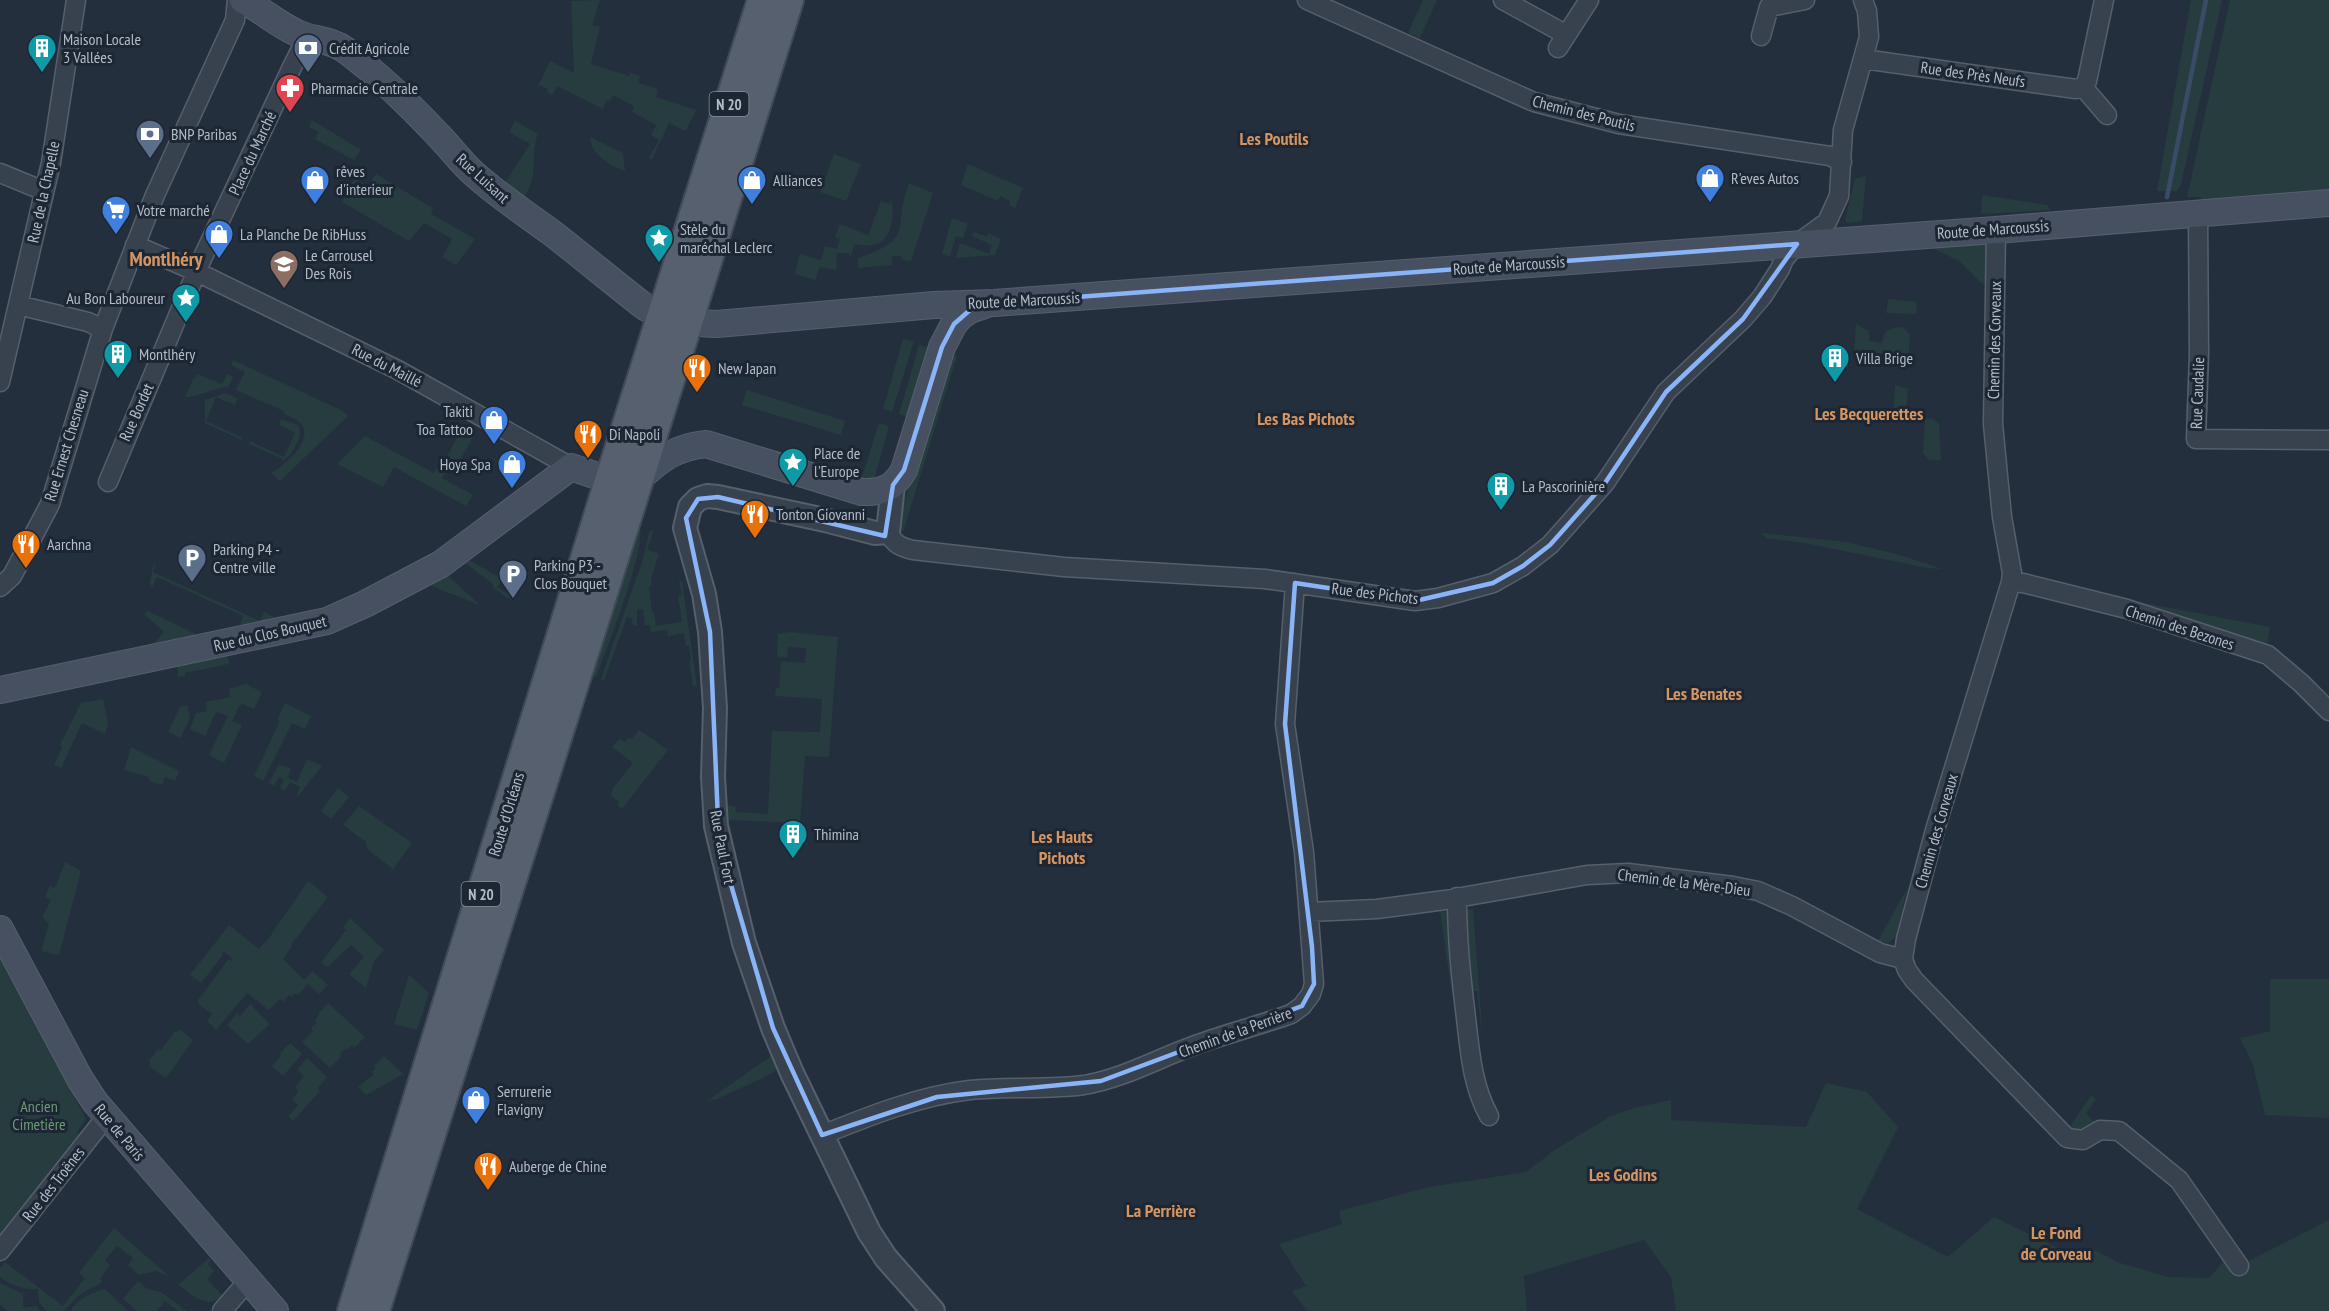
<svg xmlns="http://www.w3.org/2000/svg" width="2329" height="1311" viewBox="0 0 2329 1311" font-family="'PT Sans Narrow',sans-serif">
  <style>
    .green { fill: #263c3f }
    .lines { fill: none; stroke-linecap: round; stroke-linejoin: round }
    .stream { stroke: #394c67; stroke-width: 4.5 }
    .minor-casing { stroke: #565f6c; stroke-width: 21 }
    .tertiary-casing { stroke: #565f6c; stroke-width: 26 }
    .secondary-casing { stroke: #565f6c; stroke-width: 28 }
    .primary-casing { stroke: #414a57; stroke-width: 32 }
    .minor { stroke: #38414e; stroke-width: 18 }
    .tertiary { stroke: #38414e; stroke-width: 22 }
    .secondary { stroke: #465061; stroke-width: 26 }
    .primary { stroke: #56606e; stroke-width: 28 }
    .marked { fill: none; stroke: #8ab4f8; stroke-width: 4.5; stroke-linejoin: round }
    .labels { text-anchor: middle; dominant-baseline: central; stroke-width: 6; stroke-linejoin: round; paint-order: stroke }
    .shield { fill: #1d2633; stroke: #878f9c; stroke-width: 1.5 }
    .shield-label { font-size: 15px; font-weight: bold; fill: #b4bcc9 }
    .poi-label { font-size: 16px; fill: #b4bcc9; stroke: #1d2633; text-anchor: start }
    .street-label { font-size: 16px; fill: #b4bcc9; stroke: #1d2633 }
    .park-label { font-size: 16px; fill: #6b9a76; stroke: #1d2633 }
    .neighbourhood-label { font-size: 18px; font-weight: bold; fill: #d59563; stroke: #1d2633 }
    .quarter-label { font-size: 20px; font-weight: bold; fill: #d59563; stroke: #1d2633 }
  </style>
  <rect width="100%" height="100%" fill="#242f3e"/>
  <path class="green" d="M600,0L592,25L600,27L591,64L629,76L630,73L640,76L638,83L658,89L656,97L696,110L686,131L669,123L652,159L649,158L659,140L651,135L656,125L632,112L634,106L613,95L610,101L607,100L603,109L557,86L552,95L547,92L548,89L540,85L535,92L550,61L574,73L571,1Z
    M1423,0H1437L1420,38L1408,33Z
    M2191,0H2222L2181,184L2177,191H2157Z
    M2230,0H2329V193L2199,203L2201,197H2187Z
    M312,120L361,150L354,160L315,139L319,132L309,127Z
    M515,121L538,134C528,157 542,174 522,200L503,186L530,144L509,132Z
    M590,137L623,153L625,171C609,165 591,155 590,137Z
    M834,154L861,164L846,201L820,192Z
    M968,164L1023,188L1015,208L1009,205L1010,201L1000,196L998,201L961,185Z
    M376,174L433,208L431,214L475,239L456,265L442,257L452,239L424,223L409,241L342,202L354,179L368,186Z
    M1866,175L1862,221L1847,223L1845,220L1855,179Z
    M909,183L933,193L911,261L902,260L901,256H892V265L858,268V258C918,238 891,228 909,183Z
    M1982,195L2047,205L2050,210L1981,214Z
    M891,198C896,224 889,253 855,244L850,257L849,253H836L837,270L820,267L815,280L795,274L800,254L821,260L825,246L837,249L840,239L835,237L840,224L868,235L881,201L890,204Z
    M952,218L968,224L963,238L956,236L950,257L942,254Z
    M974,232L987,237L988,233L1001,239L995,255L956,258L960,243L989,254L992,245L972,236Z
    M1986,243V284L1981,283L1959,261L1931,247Z
    M1888,299L1917,302L1916,314L1886,313Z
    M1856,324L1869,331V341L1882,343L1885,332L1893,328L1903,327L1910,335L1908,363L1897,362V355L1854,351Z
    M903,339L914,341L892,412L883,409Z
    M919,345L932,348L910,418L899,414Z
    M949,353L957,356L903,532L897,527Z
    M233,360L343,411L348,416L280,481L271,473C283,466 311,444 303,427C300,420 290,417 283,413L284,411L236,390L245,372L231,365Z
    M197,374L222,384L227,374L233,377L229,386C216,388 194,398 185,397L193,379H195Z
    M1895,385L1908,389L1905,424L1893,421Z
    M747,390L845,421L841,435L742,405Z
    M226,393L237,398L235,405L216,397L206,421L243,438L242,440L205,423V400Z
    M1925,418L1932,419L1939,424L1941,460H1930L1923,454Z
    M281,419L298,425C304,438 292,454 282,462L283,459L249,444L250,441L284,457L295,433L279,425Z
    M879,423L889,426L874,480L862,477Z
    M459,434L466,439L469,434L473,437L455,469L449,466L442,478L473,495L466,506L394,467L383,487L337,464L365,436L434,473L442,459L445,460Z
    M639,524C649,543 605,653 596,678L591,673Z
    M654,529L647,550L659,554L651,578L652,585L649,586L652,613H654L656,626L682,622L678,596L682,595L679,581H682L697,686H693L689,660H691L689,646H686L684,633L668,636L667,630L651,632L650,625H645L643,609L637,610V626L631,624L633,619L627,617L604,680L601,679L643,559L649,533Z
    M1762,533L1847,542L1900,555L1942,569L1928,568L1804,543L1766,538Z
    M465,558L503,579L497,587L515,598H507L494,588L493,584L461,560Z
    M156,562L153,572L260,621L264,612L278,619L239,627L243,616L157,577L152,587L150,584L153,565Z
    M445,573L480,605L426,584Z
    M2144,603L2270,627L2267,648L2146,610Z
    M148,611L198,635L200,638L148,650L164,632L144,614Z
    M790,632L838,637L829,757L805,756L800,823L727,820V805L735,806L736,812L768,814L772,731L820,732L822,699L775,696L776,688H779L781,661L805,663L806,648L788,647L787,658L777,657L778,634Z
    M227,654L229,664L185,673V676L178,677L177,664Z
    M248,683L249,686L262,692L254,709L243,704L240,705L232,721L242,725L224,763L209,755L228,716L216,712L205,736L190,729L196,713L207,711L206,702L230,697L229,689Z
    M103,699L108,724L105,734L82,723L61,768L54,765L62,747L60,745L81,703Z
    M285,703L311,716L305,729L292,723L263,781L254,776L280,721L277,720Z
    M187,705L190,718L180,738L168,732L180,707Z
    M639,730L668,750L622,809L617,805L619,802L611,796L613,788L633,763L612,747L620,739L625,742L629,737L632,739Z
    M131,747L179,771L175,781L165,777L162,785L149,781V777L124,770Z
    M307,759L322,766L298,796L296,797L300,787L290,782L285,791L280,788L284,779L279,777L274,786L269,783L279,764L291,769L287,778L297,782Z
    M338,788L349,797L331,819L321,811Z
    M359,806L412,843L393,869L367,849L366,842L343,825Z
    M65,862L81,871L59,955L41,951L49,924L42,917L51,900L45,897L50,886L55,888Z
    M308,881L328,897L291,945L292,946L283,959L304,980L312,971L328,985L319,994L308,984L298,995L295,993L291,997L289,995L283,1002L280,999L269,1010L247,993L216,1030L207,1021L212,1014L198,1004V1000L229,959L231,961L233,959L223,951V955L201,983L190,975L229,925L259,949L269,938Z
    M1907,888L1897,936L1888,943L1878,941Z
    M1473,909L1483,1041L1477,991H1472L1467,945L1466,910Z
    M1440,911L1449,912L1465,1055L1461,1056Z
    M350,918L384,950L374,961L366,988L349,974L364,957L351,945L328,967L321,963L346,930L343,928Z
    M0,954L86,1119L77,1132L82,1137L0,1239Z
    M409,975L429,993L417,1030L394,1024Z
    M2270,979H2329V1118L2265,1115L2253,1065L2240,1038L2270,1031Z
    M328,1003L365,1037L354,1048L352,1045L348,1050L346,1048L340,1054L342,1056L330,1068L302,1042L313,1031L311,1028L317,1022L315,1020L319,1015L318,1014Z
    M250,1004L270,1024L248,1044L227,1025L236,1014L240,1016Z
    M179,1029L193,1040L166,1078L149,1066L151,1063L149,1061L158,1049L161,1050L175,1031L177,1032Z
    M290,1043L302,1054L283,1076L272,1066L281,1056L280,1053Z
    M775,1053L779,1066L773,1073L717,1099L707,1101Z
    M384,1056L403,1074L366,1095L358,1087L374,1074L372,1072L376,1068L374,1066Z
    M307,1058L327,1077L318,1088L320,1091L293,1121L288,1116L298,1105L292,1099L299,1091L295,1087L304,1076L297,1070Z
    M1826,1083L1867,1092L1898,1127L1857,1209L1948,1257L1994,1217L2084,1261L2095,1250L2117,1262L2168,1277L2209,1278L2225,1260L2239,1266L2329,1220V1311H1676L1671,1277L1644,1240L1524,1276L1527,1311H1307L1292,1291L1306,1286L1279,1244L1342,1224L1339,1211L1429,1187L1526,1172L1556,1149L1611,1116L1634,1108L1671,1100V1120L1806,1127Z
    M2091,1095L2096,1099L2086,1113L2096,1124L2084,1133L2068,1130Z
    M114,1228L170,1277L156,1271L139,1275L128,1265L133,1258L117,1246L105,1260L110,1265L100,1279L103,1281C98,1286 91,1288 84,1292C76,1297 71,1304 65,1311H46L39,1302L38,1289C27,1290 11,1286 0,1277V1268L5,1262L63,1306L85,1278L79,1273Z
    M209,1258L211,1260L208,1264L214,1271L207,1279L223,1296C208,1311 191,1294 178,1285Z
    M138,1281L147,1289L161,1292L187,1311H178L165,1301L157,1311H137L123,1299Z
    M0,1283L23,1294V1306L25,1308L36,1306L40,1311H8L0,1305Z
    M105,1289L128,1311H70C79,1299 89,1293 105,1289Z"/>
  <g class="lines">
    <path class="stream" d="M2167,197L2206,0"/>
    <g class="minor-casing">
      <path id="minor" d="M1307,0L1534,102L1619,124L1830,156L1842,162
        M1503,0L1565,34
        M1761,36L1769,7L1805,0
        M1558,48L1589,0
        M1863,59L2076,89L2083,87L2087,81L2104,0
        M2083,87L2107,115
        M0,173L44,191
        M2198,213L2199,354L2196,439L2329,440
        M1996,230L1993,424L2002,517L2012,573L2011,582L1935,830L1906,939L1903,959L1907,970L1914,980L2067,1138L2083,1140L2100,1130L2119,1131L2179,1180L2239,1266
        M135,245L197,272L398,370L571,467
        M18,305L88,322L103,329
        M0,382L51,163L76,0
        M108,482L201,261L292,67L301,49L311,38
        M888,532C894,544 900,547 913,550L1064,567L1265,579L1415,601L1438,598L1493,583L1523,566L1550,545L1605,483L1666,392L1743,319L1762,297L1780,269L1784,259L1797,244L1827,222L1839,196L1843,130L1869,37L1867,11L1863,0
        M2011,582L2023,583L2127,609L2268,655L2301,683L2329,711
        M0,587L12,576L50,504L103,329L155,195L235,20L237,0
        M1457,897C1457,940 1461,976 1466,1018C1470,1052 1472,1085 1489,1116
        M1309,912L1377,909L1445,900L1587,875L1628,873L1733,886L1758,891L1792,906L1880,953L1903,959
        M822,1135C869,1116 919,1096 970,1090C1008,1086 1048,1090 1084,1085C1126,1078 1164,1055 1204,1042C1233,1032 1263,1024 1291,1014L1302,1006L1311,994L1314,984L1304,852L1285,724L1295,583
        M0,1251L102,1122L108,1118
        M222,1311L248,1281"/>
    </g>
    <g class="tertiary-casing">
      <path id="tertiary" d="M893,485L888,532L875,533L825,520L718,497L707,496L698,499L690,507L685,528L704,594L710,632L715,708L713,777L716,826L744,943L773,1028L792,1073L869,1232L886,1258L933,1311"/>
    </g>
    <g class="secondary-casing">
      <path id="secondary" d="M243,0C262,10 277,24 297,33C313,41 327,38 344,49C378,74 409,104 438,135C450,147 460,161 472,172C497,195 525,213 552,233C583,257 614,283 645,307C668,320 691,323 717,324L934,305L994,303L1996,230L2329,203
        M0,690L327,621L365,604L441,564L571,467L600,477L639,479C660,459 676,447 706,444L862,492C882,493 894,488 904,470L942,347L954,324L961,316L970,310L985,305
        M0,929L80,1079L95,1102L275,1311"/>
    </g>
    <g class="primary-casing">
      <path id="primary" d="M352,1311L610,478L762,0
        M375,1311L624,527L789,0"/>
    </g>
    <use href="#minor" class="minor"/>
    <use href="#tertiary" class="tertiary"/>
    <use href="#secondary" class="secondary"/>
    <use href="#primary" class="primary"/>
  </g>
  <path class="marked" d="M1797,244L1743,319L1666,392L1605,483L1550,545L1523,566L1493,583L1415,601L1295,583L1285,724L1312,947L1314,984L1302,1006L1101,1081L937,1097L822,1135L773,1028L719,844L710,632L686,518L698,499L718,497L885,536L893,485L904,470L942,347L954,324L970,310L994,303Z"/>
  <defs>
    <g id="building-pin" transform="scale(1.5)"><path d="M0 17L-7.5 6A9.5 9.5 0 1 1 7.5 6Z" fill="#0f9aa8" stroke="#1d2633"/><path d="M-4-6H4V6H1V3H-1V6H-4ZM-2.5-4.3h1.7v1.8h-1.7ZM.8-4.3h1.7v1.8H.8ZM-2.5-1h1.7V.8h-1.7ZM.8-1h1.7V.8H.8Z" fill="#fff"/></g>
    <g id="bank-pin" transform="scale(1.5)"><path d="M0 17L-7.5 6A9.5 9.5 0 1 1 7.5 6Z" fill="#5c6f8a" stroke="#1d2633"/><path d="M-6-4H6V4H-6ZM0-2.3a2.3 2.3 0 1 0 0 4.6a2.3 2.3 0 1 0 0-4.6Z" fill="#fff"/></g>
    <g id="pharmacy-pin" transform="scale(1.5)"><path d="M0 17L-7.5 6A9.5 9.5 0 1 1 7.5 6Z" fill="#e0444e" stroke="#1d2633"/><path d="M-2-6h4v4h4v4h-4v4h-4v-4h-4v-4h4Z" fill="#fff"/></g>
    <g id="shop-pin" transform="scale(1.5)"><path d="M0 17L-7.5 6A9.5 9.5 0 1 1 7.5 6Z" fill="#3f7fe0" stroke="#1d2633"/><path d="M-5-2.5h2.3a2.7 3.5 0 0 1 5.4 0H5L5.5 6h-11ZM-1.5-2.5h3a1.5 2.3 0 0 0-3 0Z" fill="#fff"/></g>
    <g id="supermarket-pin" transform="scale(1.5)"><path d="M0 17L-7.5 6A9.5 9.5 0 1 1 7.5 6Z" fill="#3f7fe0" stroke="#1d2633"/><path d="M-6-5.5h2.5l.6 2H6L4.5 2H-2.5L-4.4-4H-6ZM-1.5 3.2a1.3 1.3 0 1 0 .1 0ZM3 3.2a1.3 1.3 0 1 0 .1 0Z" fill="#fff"/></g>
    <g id="sight-pin" transform="scale(1.5)"><path d="M0 17L-7.5 6A9.5 9.5 0 1 1 7.5 6Z" fill="#0f9aa8" stroke="#1d2633"/><path d="M0-6L1.8-2.2L6-1.7L2.9 1.2L3.7 5.4L0 3.3L-3.7 5.4L-2.9 1.2L-6-1.7L-1.8-2.2Z" fill="#fff"/></g>
    <g id="school-pin" transform="scale(1.5)"><path d="M0 17L-7.5 6A9.5 9.5 0 1 1 7.5 6Z" fill="#8d6e63" stroke="#1d2633"/><path d="M0-5L7-2L0 1L-7-2ZM-4 1L0 2.5L4 1V4Q0 6-4 4Z" fill="#fff"/></g>
    <g id="restaurant-pin" transform="scale(1.5)"><path d="M0 17L-7.5 6A9.5 9.5 0 1 1 7.5 6Z" fill="#e8710a" stroke="#1d2633"/><path d="M-5-6h1v4h1v-4h1v4h1v-4h1v5L-1.5 .5V6h-2V.5L-5-1ZM5-6V6H3V1.5H1.5Q1.5-4 5-6Z" fill="#fff"/></g>
    <g id="parking-pin" transform="scale(1.5)"><path d="M0 17L-7.5 6A9.5 9.5 0 1 1 7.5 6Z" fill="#5c6f8a" stroke="#1d2633"/><path d="M-3.5-5.5H1a3.5 3.5 0 0 1 0 7H-1V5.5H-3.5ZM-1-3.4V-.6H.8a1.4 1.4 0 0 0 0-2.8Z" fill="#fff"/></g>
  </defs>
  <g fill-rule="evenodd">
    <use href="#building-pin" x="42" y="48"/>
    <use href="#bank-pin" x="308" y="48"/>
    <use href="#pharmacy-pin" x="290" y="88"/>
    <use href="#bank-pin" x="150" y="134"/>
    <use href="#shop-pin" x="1710" y="178"/>
    <use href="#shop-pin" x="315" y="180"/>
    <use href="#shop-pin" x="752" y="180"/>
    <use href="#supermarket-pin" x="116" y="210"/>
    <use href="#shop-pin" x="219" y="234"/>
    <use href="#sight-pin" x="659" y="238"/>
    <use href="#school-pin" x="284" y="264"/>
    <use href="#sight-pin" x="186" y="298"/>
    <use href="#building-pin" x="118" y="354"/>
    <use href="#building-pin" x="1835" y="358"/>
    <use href="#restaurant-pin" x="697" y="368"/>
    <use href="#shop-pin" x="494" y="420"/>
    <use href="#restaurant-pin" x="588" y="434"/>
    <use href="#sight-pin" x="793" y="462"/>
    <use href="#shop-pin" x="512" y="464"/>
    <use href="#building-pin" x="1501" y="486"/>
    <use href="#restaurant-pin" x="755" y="514"/>
    <use href="#restaurant-pin" x="26" y="544"/>
    <use href="#parking-pin" x="192" y="558"/>
    <use href="#parking-pin" x="513" y="574"/>
    <use href="#building-pin" x="793" y="834"/>
    <use href="#shop-pin" x="476" y="1100"/>
    <use href="#restaurant-pin" x="488" y="1166"/>
  </g>
  <g class="labels">
    <g class="shield">
      <rect x="709.5" y="92" width="39" height="24" rx="4.5"/>
      <rect x="461.5" y="882" width="39" height="24" rx="4.5"/>
    </g>
    <g class="shield-label">
      <text x="729" y="104">N 20</text>
      <text x="481" y="894">N 20</text>
    </g>
    <g class="poi-label">
      <text x="63" y="39">Maison Locale<tspan x="63" dy="18">3 Vallées</tspan></text>
      <text x="329" y="48">Crédit Agricole</text>
      <text x="311" y="88">Pharmacie Centrale</text>
      <text x="171" y="134">BNP Paribas</text>
      <text x="336" y="171">rêves<tspan x="336" dy="18">d'interieur</tspan></text>
      <text x="1731" y="178">R'eves Autos</text>
      <text x="773" y="180">Alliances</text>
      <text x="137" y="210">Votre marché</text>
      <text x="680" y="229">Stèle du<tspan x="680" dy="18">maréchal Leclerc</tspan></text>
      <text x="240" y="234">La Planche De RibHuss</text>
      <text x="305" y="255">Le Carrousel<tspan x="305" dy="18">Des Rois</tspan></text>
      <text x="165" y="298" text-anchor="end">Au Bon Laboureur</text>
      <text x="139" y="354">Montlhéry</text>
      <text x="1856" y="358">Villa Brige</text>
      <text x="718" y="368">New Japan</text>
      <text x="473" y="411" text-anchor="end">Takiti<tspan x="473" dy="18">Toa Tattoo</tspan></text>
      <text x="609" y="434">Di Napoli</text>
      <text x="814" y="453">Place de<tspan x="814" dy="18">l'Europe</tspan></text>
      <text x="491" y="464" text-anchor="end">Hoya Spa</text>
      <text x="1522" y="486">La Pascorinière</text>
      <text x="776" y="514">Tonton Giovanni</text>
      <text x="47" y="544">Aarchna</text>
      <text x="213" y="549">Parking P4 -<tspan x="213" dy="18">Centre ville</tspan></text>
      <text x="534" y="565">Parking P3 -<tspan x="534" dy="18">Clos Bouquet</tspan></text>
      <text x="814" y="834">Thimina</text>
      <text x="497" y="1091">Serrurerie<tspan x="497" dy="18">Flavigny</tspan></text>
      <text x="509" y="1166">Auberge de Chine</text>
    </g>
    <g class="street-label">
      <text transform="translate(1973 74) rotate(8)">Rue des Près Neufs</text>
      <text transform="translate(1584 113) rotate(14)">Chemin des Poutils</text>
      <text transform="translate(252 153) rotate(-65)">Place du Marché</text>
      <text transform="translate(483 178) rotate(42)">Rue Luisant</text>
      <text transform="translate(43 192) rotate(-78)">Rue de la Chapelle</text>
      <text transform="translate(1993 229) rotate(-4)">Route de Marcoussis</text>
      <text transform="translate(1509 265) rotate(-4)">Route de Marcoussis</text>
      <text transform="translate(1024 300) rotate(-3)">Route de Marcoussis</text>
      <text transform="translate(1994 340) rotate(-89)">Chemin des Corveaux</text>
      <text transform="translate(387 365) rotate(27)">Rue du Maillé</text>
      <text transform="translate(2197 393) rotate(-88)">Rue Caudalie</text>
      <text transform="translate(136 412) rotate(-66)">Rue Bordet</text>
      <text transform="translate(66 445) rotate(-73)">Rue Ernest Chesneau</text>
      <text transform="translate(1375 593) rotate(7)">Rue des Pichots</text>
      <text transform="translate(2180 627) rotate(18)">Chemin des Bezones</text>
      <text transform="translate(270 633) rotate(-13)">Rue du Clos Bouquet</text>
      <text transform="translate(506 814) rotate(-73)">Route d'Orléans</text>
      <text transform="translate(1936 831) rotate(-74)">Chemin des Corveaux</text>
      <text transform="translate(723 847) rotate(79)">Rue Paul Fort</text>
      <text transform="translate(1684 882) rotate(7)">Chemin de la Mère-Dieu</text>
      <text transform="translate(1235 1032) rotate(-20)">Chemin de la Perrière</text>
      <text transform="translate(120 1132) rotate(50)">Rue de Paris</text>
      <text transform="translate(53 1184) rotate(-52)">Rue des Troënes</text>
    </g>
    <g class="park-label">
      <text x="39" y="1106">Ancien<tspan x="39" dy="18">Cimetière</tspan></text>
    </g>
    <g class="neighbourhood-label">
      <text x="1274" y="138">Les Poutils</text>
      <text x="1869" y="413">Les Becquerettes</text>
      <text x="1306" y="418">Les Bas Pichots</text>
      <text x="1704" y="693">Les Benates</text>
      <text x="1062" y="836">Les Hauts<tspan x="1062" dy="21">Pichots</tspan></text>
      <text x="1623" y="1174">Les Godins</text>
      <text x="1161" y="1210">La Perrière</text>
      <text x="2056" y="1232">Le Fond<tspan x="2056" dy="21">de Corveau</tspan></text>
    </g>
    <g class="quarter-label">
      <text x="166" y="259">Montlhéry</text>
    </g>
  </g>
</svg>
